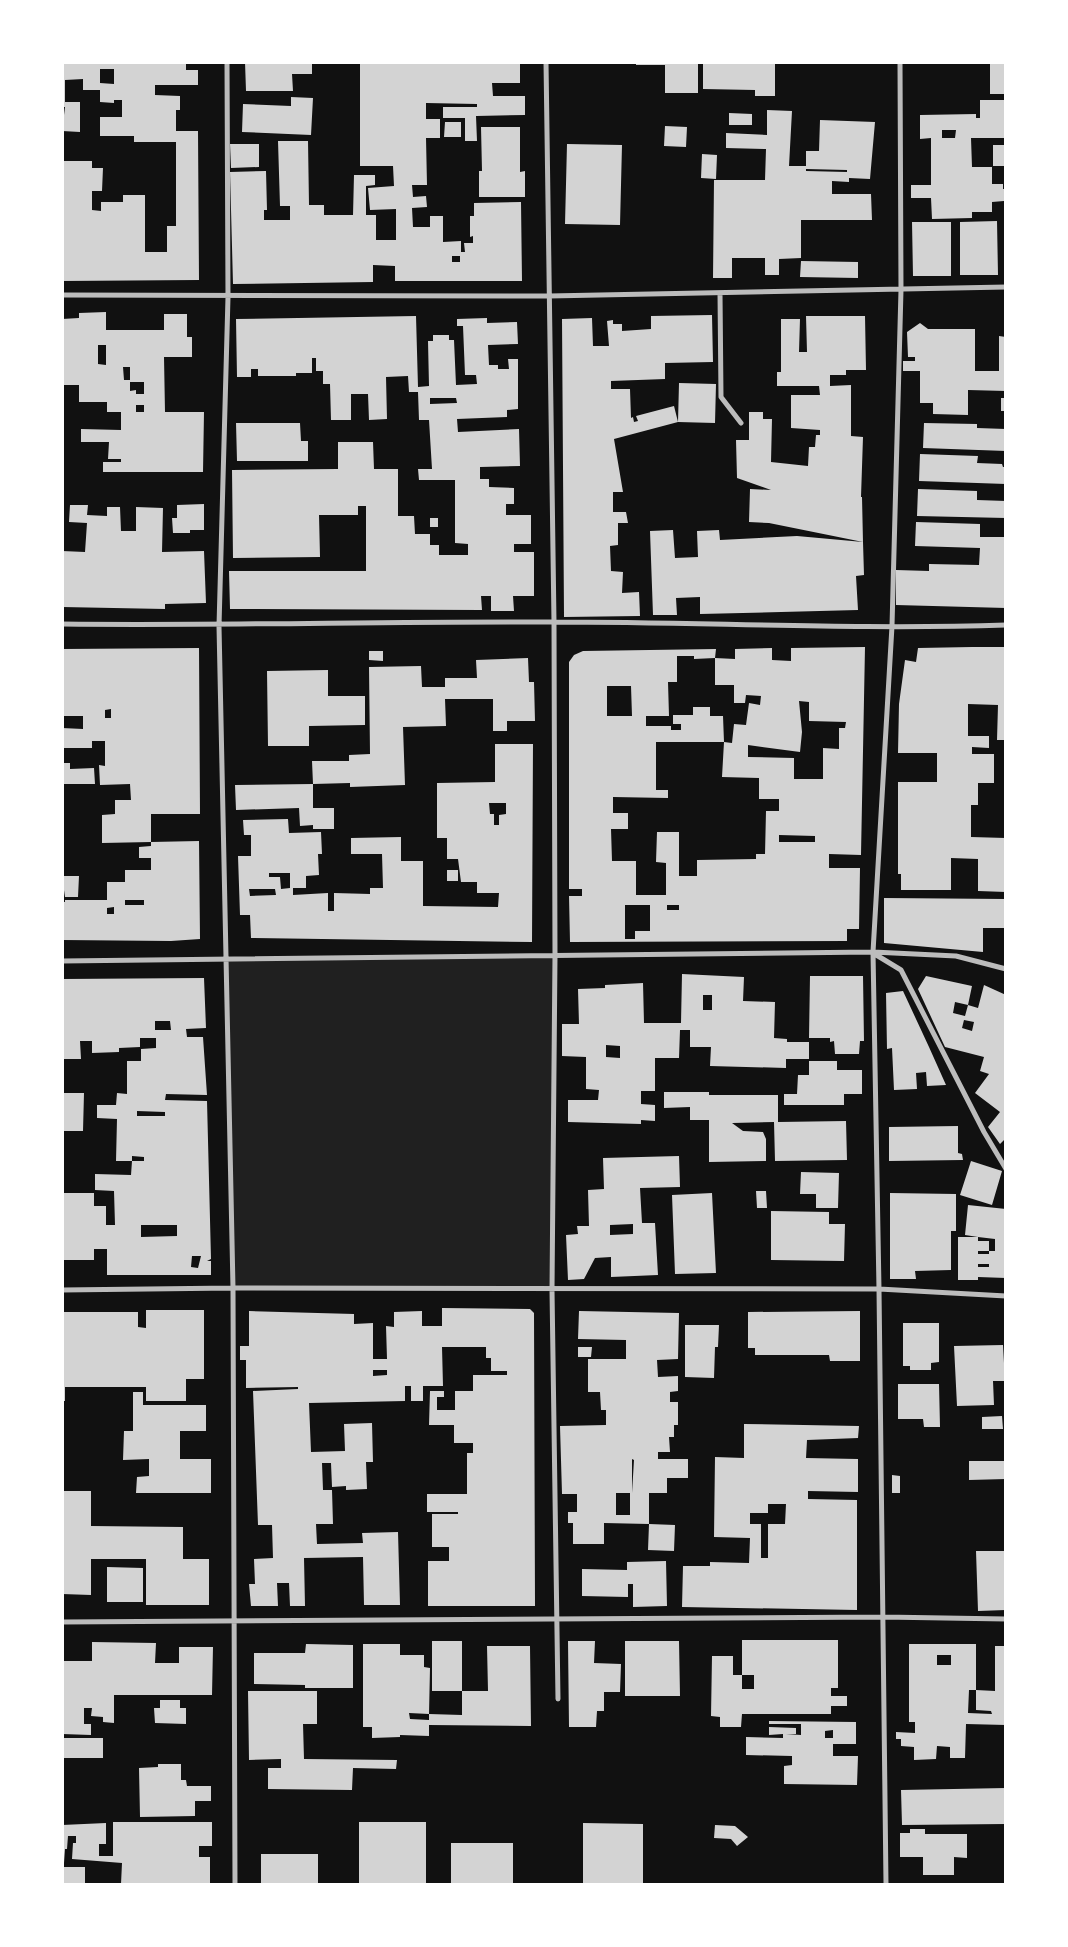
<svg xmlns="http://www.w3.org/2000/svg" width="1068" height="1947" viewBox="0 0 1068 1947" font-family="Figtree,sans-serif">
  <style>
    .green { fill: #202020 }
    .building { fill: #d3d3d3; fill-rule: evenodd }
    .lines { fill: none; stroke-linecap: round; stroke-linejoin: round }
    .minor { stroke: #bcbcbc; stroke-width: 5 }
  </style>
  <rect width="100%" height="100%" fill="#111"/>
  <path class="green" d="M555,956L552,1290L233,1288L225,961Z"/>
  <path class="building" d="M62,62H186V70H198V85H155V95L180,96V110H176V131H198L199,280L62,281L64,161H92V168H103L102,191H92V210L101,211V202H123V195H145V252H167V226H176V142H134V136H100V117H122V100H114V103L100,102V90H83V79L65,80V102H80V132L62,131L65,107H62ZM100,69H114V84L100,83Z
    M245,62H312V74H292L293,91H246Z
    M360,62H520V83H492L493,96H525V115L476,116L477,141H465V118H443V107H477V104L426,103V119H440V138H426L427,185H412L413,197L426,196L427,207L412,208L413,227H430V216H443V242L461,241V252H465L464,243H473V236L470,237V216H474V203L521,202L522,281H395V266L373,265V282L233,284L230,172L266,171L267,210H264V220H290V206H280L278,141H308L309,205H324V215H353L354,175H375V185L366,186V215H376V240H396V209L370,210L368,188L394,186L393,166H360ZM452,256H460V262H452Z
    M636,62H698V93H665V65H636Z
    M703,62H775V96H755V90L703,89Z
    M990,62H1006V94H990Z
    M291,97L313,98L311,135L242,132L243,104L291,106Z
    M980,100H1006V138H971L972,167H992V184H1003V189H1006V214L1004,201L992,202V212H972V218L932,219L931,198H911V185H931V138L920,139V115L976,114V118H980ZM942,130H956L955,138H942Z
    M767,110L792,111L789,166H806V151H819L820,120L875,122L870,179L849,178V182L832,181V194H871L872,220H801V258L779,259V275H765V258H732V278H713L714,180H765L766,149L726,148V133L767,135ZM806,169L847,170V172L806,171Z
    M729,113L752,114V125H729Z
    M445,122H461V137H444Z
    M665,126L687,127L686,147L664,146Z
    M481,127H520V172L525,171V197H479V171H482Z
    M230,144H259V167L231,168Z
    M567,144L622,145L620,225L565,224Z
    M993,145H1006V166H993Z
    M702,154L717,155L716,179L701,178Z
    M997,221L998,275H960V222Z
    M912,222H951V276H913Z
    M801,261L858,262V278L800,277Z
    M106,312V330H164V314H187V337H192V357H164L165,412H204L203,472H103V462H121V459H108L109,442H81V429L121,430V412H107V402H79V385H62V319L79,318V313ZM98,345H106V365L98,364ZM123,367H130V380H124ZM130,382H144V394H136V390L130,391ZM136,405H144V412H136Z
    M712,315L713,362L665,363V379L611,381V389H630L631,418L633,417L634,422L638,421L636,416L674,406L678,422L614,439L623,492H613V512H626L628,523H618V545L610,546L611,571L623,572L622,593L639,592L640,616L564,617L562,319L592,318L593,346H609L607,321L613,320V324H622V331L651,329V316Z
    M416,316L418,387L429,386L428,341H433V335H449V340H454L456,385L477,384L476,375H465L463,326H457V319L487,318V323L517,322L518,344L488,345L489,365H498V369H509L508,359H518V409L507,410V417L457,419L458,432L519,429L520,466L480,467V479H489V487L514,488V504H506V515H531V544H514V552H534V596H513L514,611H491V596H481L482,610L230,609L229,571H366V506H358V515H319L320,557L233,558L232,470L338,469V442H373L374,469H398V516H414L415,534H430V545H439V555H468V544L455,543V480H419L418,469H432L429,420H419L418,392H409L408,376L386,377L387,419L369,420L368,394H351V420H331L330,384H323V371H316V358H312V373H296V376H258V369H251V377H237L236,319ZM430,398H456L457,403L430,404Z
    M806,316H865L866,370H846V375H830V386L851,385V436L863,437L861,497H862L863,542L769,523L749,522L750,489L771,490L737,478L736,440H749V412H763V419H772L771,462L808,466L809,447H815L816,435H820V430L791,428V395H820L819,386H777V372H781V319H800L799,352H807Z
    M920,323L928,329H975V371H999V336L1006,337V391L968,390V415L933,414V403H920V371H903V361H915V357H908L907,332Z
    M679,383L716,384L715,423L678,422Z
    M1001,398H1006V411H1001Z
    M236,423H300L301,441H308V461H237Z
    M924,423L977,424V428L1006,429V451L923,448Z
    M920,454L978,456L977,463L1002,464L1003,467H1006V484L919,481Z
    M918,489L977,491V500L1006,501V518L917,516Z
    M204,504V530H190V533H173L172,518H177V505Z
    M70,505H88L87,515L107,516V507H120L121,531H136V507L163,508L162,552L204,551L206,603L165,604V609L62,607V551L85,552L87,523L69,522Z
    M430,518H438V527H430Z
    M916,522L980,524V537H1006V608L896,605V570L929,571V564L979,565L980,548L915,546Z
    M673,530L675,558L698,557L697,531L719,530L720,540L797,536L863,542L864,575L856,576L858,610L700,614V597L676,598L677,615H653L650,531Z
    M865,647L861,855L829,854V868H860L859,929H847V941L570,942L569,896H582V889H569V662L574,655L583,651L716,649L715,658L694,659V656H677V682H668L669,716H646V726H671V730H681V724H673V715H693V707H710V716H723L724,742H656V790H668V798L613,797V813H628V829H611L612,861H636V895H666V863L656,862L657,832H679V876H697V860L756,859V854H765L766,811H779V799H759V778L722,777L724,742L732,743L734,724L746,725L749,703L760,705L761,696L746,695L745,703H734V685H715V658L735,659V649L772,648V660L791,661V648ZM607,686H631L632,716H607ZM799,701L809,702V721L846,722L845,728H839V749L823,748V779H794V758L748,757V745L800,752L802,732ZM779,835L815,836V842H779ZM625,905H650V931H635V939H625ZM667,905H679V910H667Z
    M972,647H1006V740H997L998,705L968,704V736H989V748L972,747V754H994V783H978V805H971V837L1006,838V892L978,891V859L951,858V890H901V874H898V782H937V753H898L899,704L905,660L916,662L918,648Z
    M199,648L200,814H151V842L102,843V815L115,814V800H131L130,784L100,785L99,765L105,766V741H92V748H62V728L83,729V716H62V649ZM111,709V718H105V710Z
    M369,651H383V661L369,660Z
    M528,658L529,682H534L535,721H507V731H493V699H445L446,726L403,727L405,785L350,787V783L313,784V808H334V829H313V825L300,826L299,808L236,810L235,785L313,784L312,761H349V755L370,754L369,667L421,666L422,687H445V678H477L476,660Z
    M328,670V696H365V725L309,726V746H268L267,671Z
    M495,744H533L532,942L251,938L250,915H240L238,856H251V835H244L243,820L288,819L289,833L321,832L322,854H318L319,875L306,876V888H293V895L328,893V911H334V893L370,894V888H383L382,854H351V838L401,837V861H423V906L498,907L499,893H477V882H461L458,859H447V838H437V783L495,782ZM489,803H506V814L499,815V825H494V814H490ZM269,873H290V888L281,889L280,877H269ZM249,889H275L276,895L250,896Z
    M62,763H70V769L94,768L95,784H62Z
    M199,841L200,939L171,941L62,940V902H65V900H107V882H125V870H151V858H139V847L151,846V842ZM125,900H144V905H125ZM114,907V914H107V908Z
    M447,870H458V881H447Z
    M62,876H79L78,897H65Z
    M884,898L1006,899V928H983V952L884,943Z
    M682,974L744,977L743,1001L775,1002L774,1038L787,1039V1042H809V1059H786V1068L710,1066L711,1047H690V1030H680L679,1058H655V1091H641V1104L655,1105V1121L641,1120V1124L568,1122V1100H598L599,1090L586,1089V1057L562,1056V1024H579L578,989L605,988V985L643,983L644,1023H681ZM703,995H712V1010H703ZM606,1045L620,1046V1058L606,1057Z
    M810,976H863L864,1041H860L859,1054H835L834,1041L830,1042V1038H809Z
    M926,976L972,986L968,1005L955,1002L953,1013L965,1016L968,1005L978,1008L984,985L1006,995V1138L1000,1144L988,1127L1000,1112L975,1093L989,1074L980,1071L984,1057L945,1047L918,989ZM964,1020L974,1022L972,1031L962,1028Z
    M204,978L206,1028L186,1029L187,1037H203L207,1095L166,1094L165,1100L207,1101L211,1259L207,1261H211V1275H107V1249H94V1260H62V1193H94V1206H106V1225H115L114,1191L95,1190V1174L131,1175L132,1161H144V1157L132,1156V1161H116L117,1119L97,1118V1105H116L117,1093L127,1094V1061H141V1049L156,1048V1038H140V1047L119,1048V1052L92,1053V1041H80L81,1059H62V979ZM155,1021H170L171,1030H155ZM137,1111L165,1112V1116H137ZM141,1225H177V1236L141,1237ZM192,1256H201L198,1268L191,1267Z
    M903,991L929,1047L946,1085L927,1086L926,1072L916,1073L917,1089L894,1090L892,1048L887,1049L886,993Z
    M809,1061H837V1070H862V1094H844V1105H784V1094H797L798,1075H809Z
    M664,1092H709V1095H778V1122L846,1121L847,1160L775,1161L774,1122L732,1123L743,1131L763,1132L766,1139V1161L709,1162V1120H690V1107L664,1108Z
    M62,1093H84L83,1131H62Z
    M958,1126V1153L962,1154L963,1160L889,1161V1127Z
    M679,1156L680,1187L640,1188L642,1223H655L658,1275L611,1277V1257L595,1258L584,1279L568,1280L566,1235L578,1234L577,1226H589L588,1190L604,1189L603,1158ZM633,1224V1234L610,1235V1225Z
    M971,1161L1002,1171L992,1205L960,1195Z
    M801,1172L839,1173L838,1208H816V1194H800Z
    M756,1191H766L767,1208H757Z
    M712,1193L716,1273L675,1274L672,1195Z
    M890,1193L956,1194V1231H951V1270L915,1271L916,1279H890Z
    M968,1205L1006,1209V1278L978,1277V1280H958V1237H978L965,1235ZM978,1237L995,1239V1251H989V1254H978V1251H989V1241H978ZM978,1264H989V1267H978Z
    M771,1211L829,1212V1224H845L844,1261L771,1260Z
    M442,1308L530,1309L534,1313L535,1606H428V1561H449V1547H432V1514H458V1512H427V1494H467V1453H473V1443H454V1425H429L430,1391H444V1397H437V1410H455V1391H473V1375H507V1371H491V1358H486V1347H442L443,1386H423V1401H411V1386H405V1401L309,1403L311,1452L345,1451L344,1424L372,1423L373,1462H366L367,1489L346,1490V1486L332,1487L331,1463H322L323,1490H332L333,1524H316L317,1544L363,1543L362,1533L398,1532L400,1605H364L363,1557L304,1558L305,1606H290L289,1583H277L278,1606H251L249,1584H255L254,1559L273,1558L272,1525H258L253,1391L298,1389V1387L246,1388V1360H240V1346H249V1311L354,1314V1324L373,1323V1359H387L386,1326L394,1327V1312L422,1311V1326H442ZM373,1370H387V1375L373,1376Z
    M146,1310H204V1379H186V1401H146V1387H65V1401H62V1312H138V1327L146,1328Z
    M579,1311L679,1313L678,1359L657,1360L658,1377L678,1376V1391L670,1392V1402H678V1425H674V1437H669L670,1452H658V1459H688V1478H667V1493H649V1524L604,1523V1544H573V1523H568V1512H577V1494H562L560,1426L606,1425V1410H601L600,1392H588V1359H626V1340L578,1339ZM632,1459L634,1460L632,1493ZM616,1493H630V1515H616Z
    M860,1311V1361H830L829,1355H755V1348H748V1312Z
    M903,1323H939V1362L931,1363V1370H910V1366H903Z
    M685,1325H719L718,1347H715L714,1378L685,1377Z
    M1003,1345L1005,1381H993L994,1405L957,1406L954,1346Z
    M578,1347H592L591,1357H578Z
    M898,1384H939L940,1427H924L923,1419H898Z
    M133,1392H143V1405H206V1431H180V1459H211V1493H136L137,1477L149,1476V1459L123,1460L124,1431H133Z
    M1002,1416L1003,1429H982V1417Z
    M744,1424L859,1426L858,1438L807,1440L806,1458L858,1459V1492L808,1491V1499L857,1500V1610L682,1607L683,1566H710V1562L749,1563L750,1538L714,1537L715,1457L744,1458ZM768,1504H786L785,1524H768V1558H761V1524H750V1513H768Z
    M969,1461H1006V1479L969,1480Z
    M892,1475L900,1476V1493H892Z
    M62,1491H91V1526L183,1527V1559H209V1605H146V1559H91V1595L62,1594Z
    M649,1524L675,1525L674,1551L648,1550Z
    M976,1551H1006V1610L978,1611Z
    M666,1561L667,1606L633,1607V1584H628V1597L582,1596V1569L627,1570V1562Z
    M107,1567L143,1568V1602H107Z
    M742,1640H838V1688H831V1696H847V1706H831V1714H742L741,1727H720V1717L711,1716L712,1656H733V1675H742V1689H754V1675H742Z
    M432,1641H462V1691H432Z
    M568,1641H595L594,1663L621,1664L620,1692H604V1711H597L596,1727H569Z
    M625,1641H679L680,1696H625Z
    M92,1642L156,1643L155,1663H179V1647H213L212,1695H114V1723L103,1722V1717L91,1716L92,1708H84V1724H91V1735L62,1734V1661H92Z
    M306,1644L353,1645V1688H305V1685L254,1684V1653H305Z
    M363,1644H400V1655H424V1667L430,1668L429,1714L409,1713L410,1719L429,1720V1714L462,1715V1691H488L487,1646H530L531,1726L429,1725V1736L400,1735V1737L372,1738V1727H363Z
    M909,1644H976V1690H969L968,1713L992,1714L991,1711L976,1710V1690L995,1691V1646H1006V1725L966,1724L965,1758H950V1747L937,1746L936,1759L914,1760V1747L901,1746V1739H896V1732L915,1733V1722H909ZM937,1655H951V1665H937Z
    M248,1691H317V1724H303L304,1759L397,1760L396,1769L353,1768L352,1790L268,1789V1768H281V1759L249,1760Z
    M160,1700H180V1708H186V1724L155,1723L154,1708H160Z
    M769,1721L856,1722V1744H833V1756H858L857,1785L784,1784V1766L792,1765V1756L746,1755V1737L783,1738V1734L769,1735V1727L796,1728V1734H786L801,1735V1724H769ZM833,1730V1738H825V1731Z
    M62,1738H103V1758H62Z
    M158,1764H181V1780H186L187,1786H211V1801H195V1816L140,1817L139,1768L158,1767Z
    M1006,1788V1824L902,1825L901,1790Z
    M113,1822H212V1846H199V1857H210V1884H121L122,1863L72,1859L73,1843H76V1836H68L67,1849H65L64,1863H62V1825L106,1823V1844H99V1856H113Z
    M359,1822H426V1884H359Z
    M583,1823L643,1824V1884H583Z
    M715,1825L735,1826L748,1837L737,1846L731,1839L714,1838Z
    M910,1829H925V1834H967V1858L954,1857V1875H923V1857H900V1833H910Z
    M451,1843H513V1884H451Z
    M261,1854H318V1884H261Z
    M62,1867H85V1884H62Z"/>
  <g class="lines">
    <path class="minor" d="M227,62L228,297L219,626L233,1288L235,1884
      M546,62L554,622L555,956L552,1290L558,1699
      M720,293L721,397L741,423
      M62,295L549,296L1006,287
      M62,624C227,626 391,621 555,622C705,622 856,630 1006,625
      M873,953L901,970L984,1132L1006,1169
      M62,961L873,952L956,956L1006,969
      M62,1290L233,1288L879,1289L1006,1296
      M62,1622L883,1617L1006,1619
      M886,1884L879,1289L873,952L892,626L901,290L900,62"/>
  </g>
  <rect width="1068" height="1947" fill="none" stroke="#ffffff" stroke-width="128"/>
</svg>
